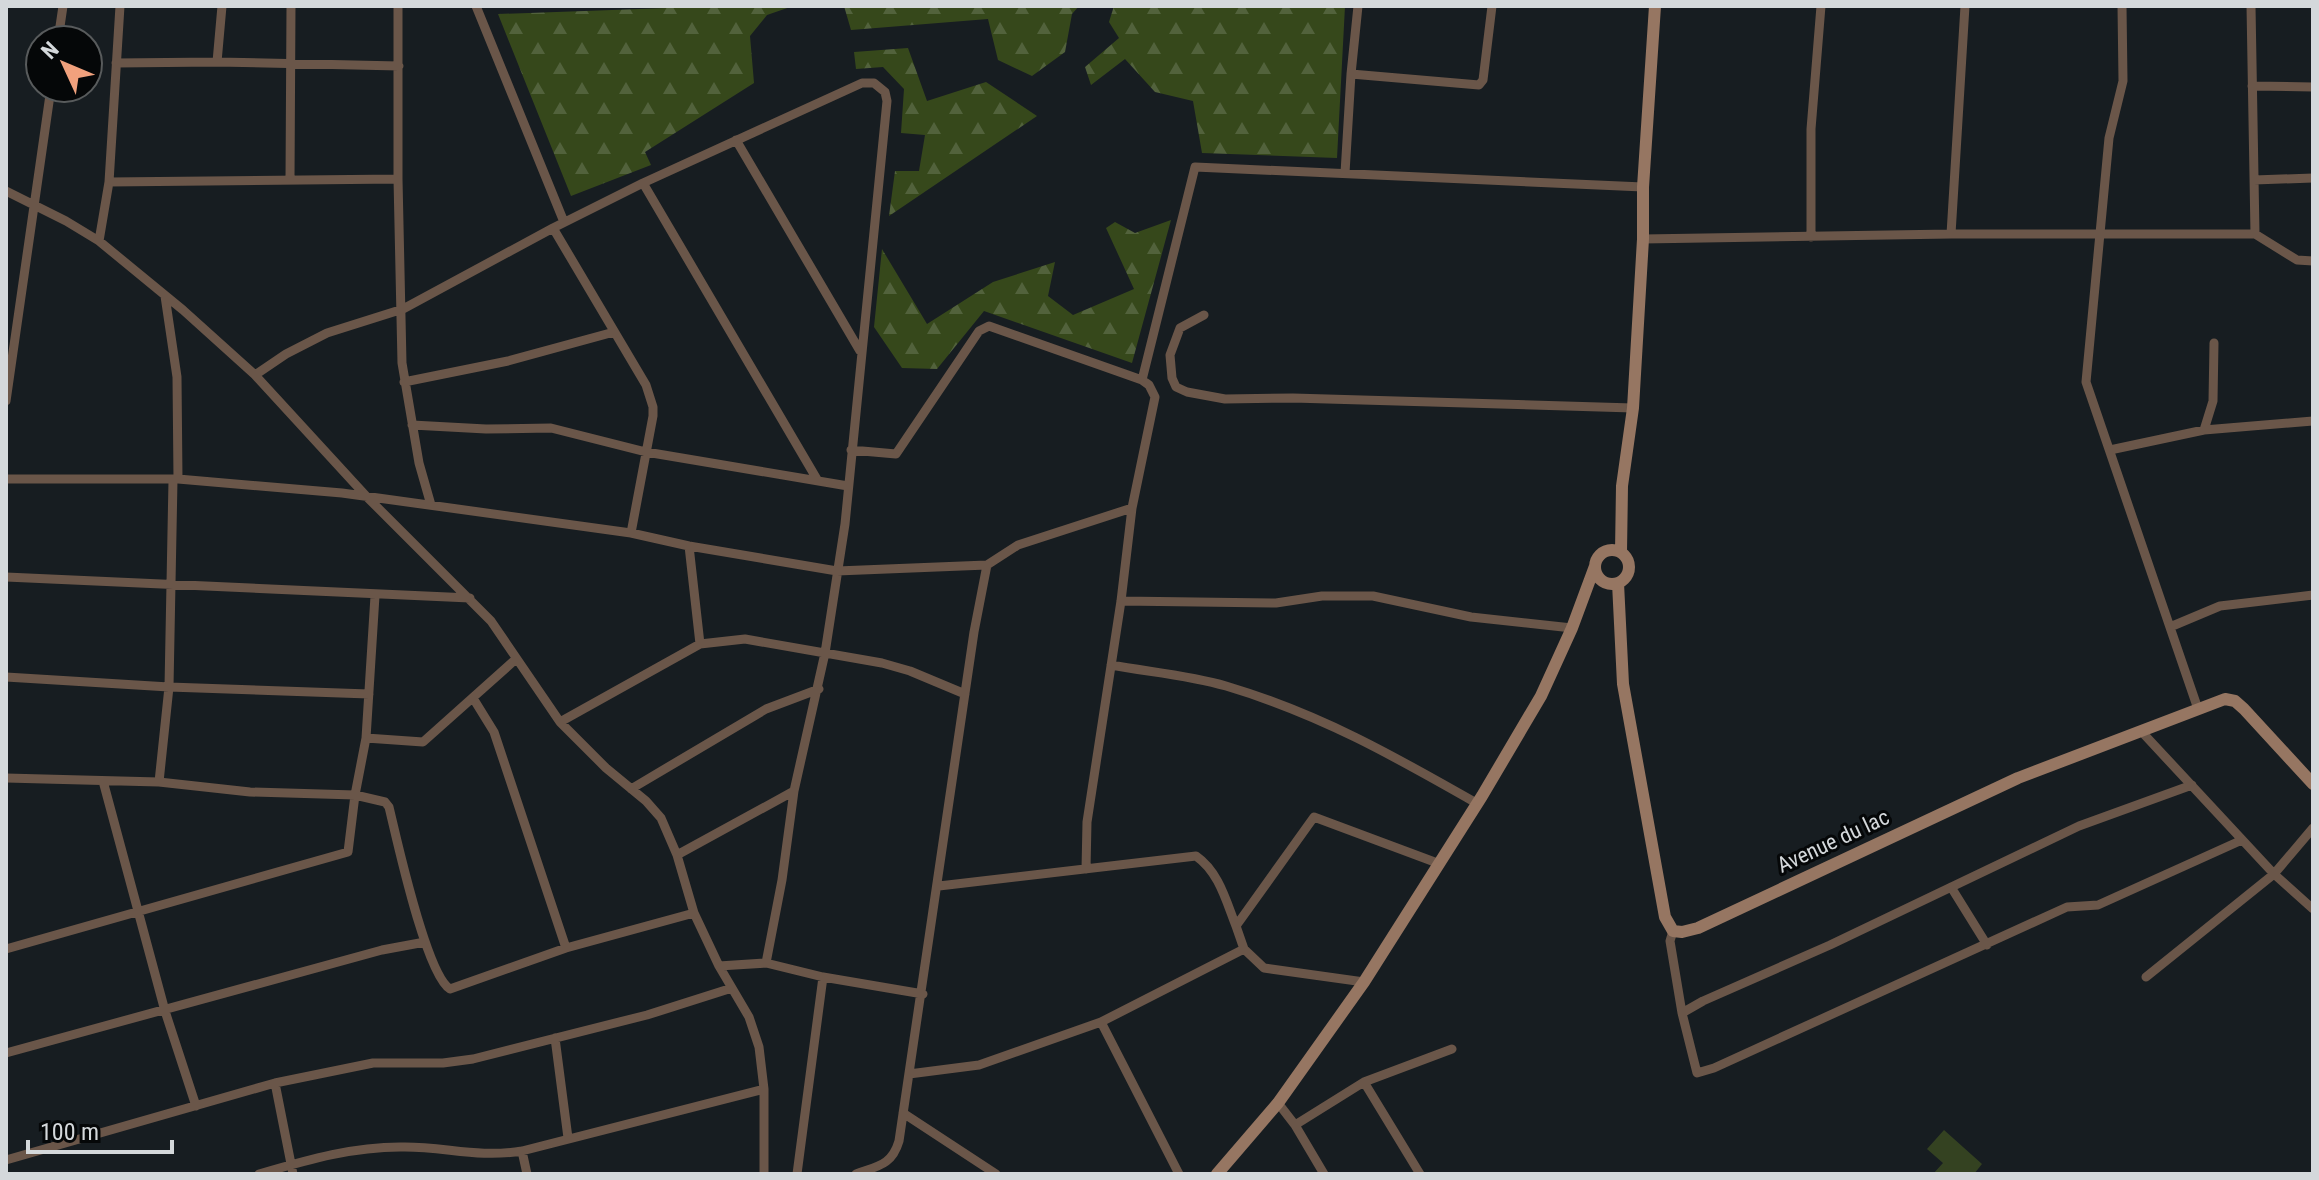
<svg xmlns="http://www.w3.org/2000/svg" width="2319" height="1180" viewBox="0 0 2319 1180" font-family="'Roboto Condensed',sans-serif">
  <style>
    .forest { fill: url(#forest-firs) }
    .pitch { fill: #344221 }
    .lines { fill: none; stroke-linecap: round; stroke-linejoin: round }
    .street { stroke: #6a5649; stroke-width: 9 }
    .secondary { stroke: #967662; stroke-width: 12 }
    .labels { text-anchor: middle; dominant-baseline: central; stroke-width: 6; stroke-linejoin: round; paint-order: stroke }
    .street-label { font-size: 22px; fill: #d4d8db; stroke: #050708 }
  </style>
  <defs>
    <pattern id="forest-firs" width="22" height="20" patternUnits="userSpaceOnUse" patternTransform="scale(2)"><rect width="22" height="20" fill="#36481b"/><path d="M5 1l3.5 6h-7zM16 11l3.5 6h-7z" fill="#52623c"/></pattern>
  </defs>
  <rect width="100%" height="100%" fill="#171d21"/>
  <path class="forest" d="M723,6H793L767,15L750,36L754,83L645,152L651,165L571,196L498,14Z
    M844,6H1079L1072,14L1065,52L1032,76L998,60L988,19L851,30Z
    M1114,6H1345L1337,158L1202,153L1193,101L1155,92L1125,59L1091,85L1085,67L1119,38L1109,22Z
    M908,48L927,101L986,82L1037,116L889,216L895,171H919L925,135L901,133L904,89L883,67L856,69L854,52Z
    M1171,220L1132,363L984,311L937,369L902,368L874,327L882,249L927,324L993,282L1055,262L1048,296L1073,315L1134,289L1106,228L1115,222L1135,233Z"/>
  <path class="pitch" d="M1944,1130L1982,1164L1974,1174H1933L1943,1163L1927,1149Z"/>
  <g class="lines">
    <path class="street" d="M398,6V179L402,363L419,463L431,505
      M476,6L564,222
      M2122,6L2123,81L2109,138L2086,382L2198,709
      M2251,6L2255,234
      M58,40L63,6
      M217,62L222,6
      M116,63L217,62L399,66
      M1351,74L1479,85L1483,80L1492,6
      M2252,86L2313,87
      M736,140L860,351
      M1345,173L1351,74L1358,6
      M290,179L291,6
      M2254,180L2313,178
      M109,182L398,179
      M643,183L818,481
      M6,191L66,221L99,241L183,310L255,375L367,497L491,621L560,722L606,768L646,801L661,818L677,855L694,913L719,966L749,1017L759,1047L764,1089V1174
      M553,228L646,385L653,407V416L631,533
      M1951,234L1965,6
      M1811,237V129L1821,6
      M1643,239L1951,234H2255L2297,260L2313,261
      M99,241L109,182L120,6
      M165,296L177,377L178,479
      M1204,315L1180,328L1170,355L1172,378L1176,387L1187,392L1225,399L1293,398L1633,408
      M255,375L286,354L327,333L403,309L553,228L643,183L862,83H874L885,92L887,101L845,524L825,653L794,791L782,880L766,963
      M404,382L508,361L614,332
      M6,401L51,88
      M412,425L486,429L551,428L646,452L848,486
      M2204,430L2213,401L2214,343
      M851,450L896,454L979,331L989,326L1142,380
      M2110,450L2204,430L2313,421
      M6,479H178L342,493L631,533L689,546L837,571L987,565L1018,545L1132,508
      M689,546L700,644
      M6,577L470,598
      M1121,601L1276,603L1322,596H1373L1471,617L1572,628
      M2170,627L2220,606L2313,595
      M1111,665C1149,672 1189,675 1226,686C1320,714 1394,756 1478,804
      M6,677L169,687L369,694
      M473,698L494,732L566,948
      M560,722L700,644L745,639L882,663L910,671L965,694
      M2141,731L2274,874L2313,909
      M366,738L423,742L516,659
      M6,778L159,782L250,792L355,795L385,802L389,807C397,840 426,974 450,989L566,948L694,913
      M103,781L165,1011L196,1106
      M159,782L169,687L173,480
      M631,789L766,709L819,689
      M677,855L794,791
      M1086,869L1087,822L1121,601L1132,508L1155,397L1149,385L1142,380L1195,167L1643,187
      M939,886L1196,856C1219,872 1226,901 1236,926
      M1951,887L1987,945
      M1673,931L1670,941L1682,1013L1697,1073L1714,1068L2067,907L2098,905L2242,840
      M6,949L348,852L355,795L366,738L375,596
      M719,966L766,963L823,977L923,994
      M2146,977L2274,874L2313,828
      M1364,982L1264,968L1244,949L1236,926L1314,817L1440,864
      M1682,1013L1703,1001L1830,945L2079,826L2192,785
      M1101,1022L1179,1174
      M555,1038L568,1138
      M6,1053L382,950L425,942
      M909,1074L979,1065L1101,1022L1244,949
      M1364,1082L1420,1174
      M275,1083L293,1174
      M1278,1103L1295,1125L1324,1174
      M903,1113L996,1174
      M1295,1125L1364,1082L1452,1049
      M522,1151L527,1174
      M6,1160L275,1083L373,1063H443L473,1059L647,1015L732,988
      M259,1174C307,1160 354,1146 405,1147C447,1147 477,1158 522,1151L764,1089
      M797,1174L823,977
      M856,1174C878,1166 892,1165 899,1141L974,632L987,565"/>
    <path class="secondary" d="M1595 567a17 17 0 1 1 34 0a17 17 0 1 1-34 0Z
      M1621,552L1622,486L1633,408L1643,239V187L1655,6
      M1618,583L1623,684L1665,917L1673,931L1682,932L1698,928L2018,778L2225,699L2235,701L2244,709L2313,784
      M1217,1174L1278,1103L1364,982L1482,796L1541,696L1572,628L1595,566"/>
  </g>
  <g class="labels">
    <g class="street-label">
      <text transform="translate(1833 841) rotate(-25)">Avenue du lac</text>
    </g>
  </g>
  <rect width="2319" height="1180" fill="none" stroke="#d4d8db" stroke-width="16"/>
  <g transform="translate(64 64) rotate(314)"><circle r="38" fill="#050708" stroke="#585b5c" stroke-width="2"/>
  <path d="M0-6L14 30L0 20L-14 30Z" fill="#f1a17d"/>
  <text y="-12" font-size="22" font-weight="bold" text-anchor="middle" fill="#d4d8db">N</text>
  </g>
  <path d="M28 1140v12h144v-12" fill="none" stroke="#d4d8db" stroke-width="4"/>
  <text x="40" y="1140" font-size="24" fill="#d4d8db" stroke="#050708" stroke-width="6" paint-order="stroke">100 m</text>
</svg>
